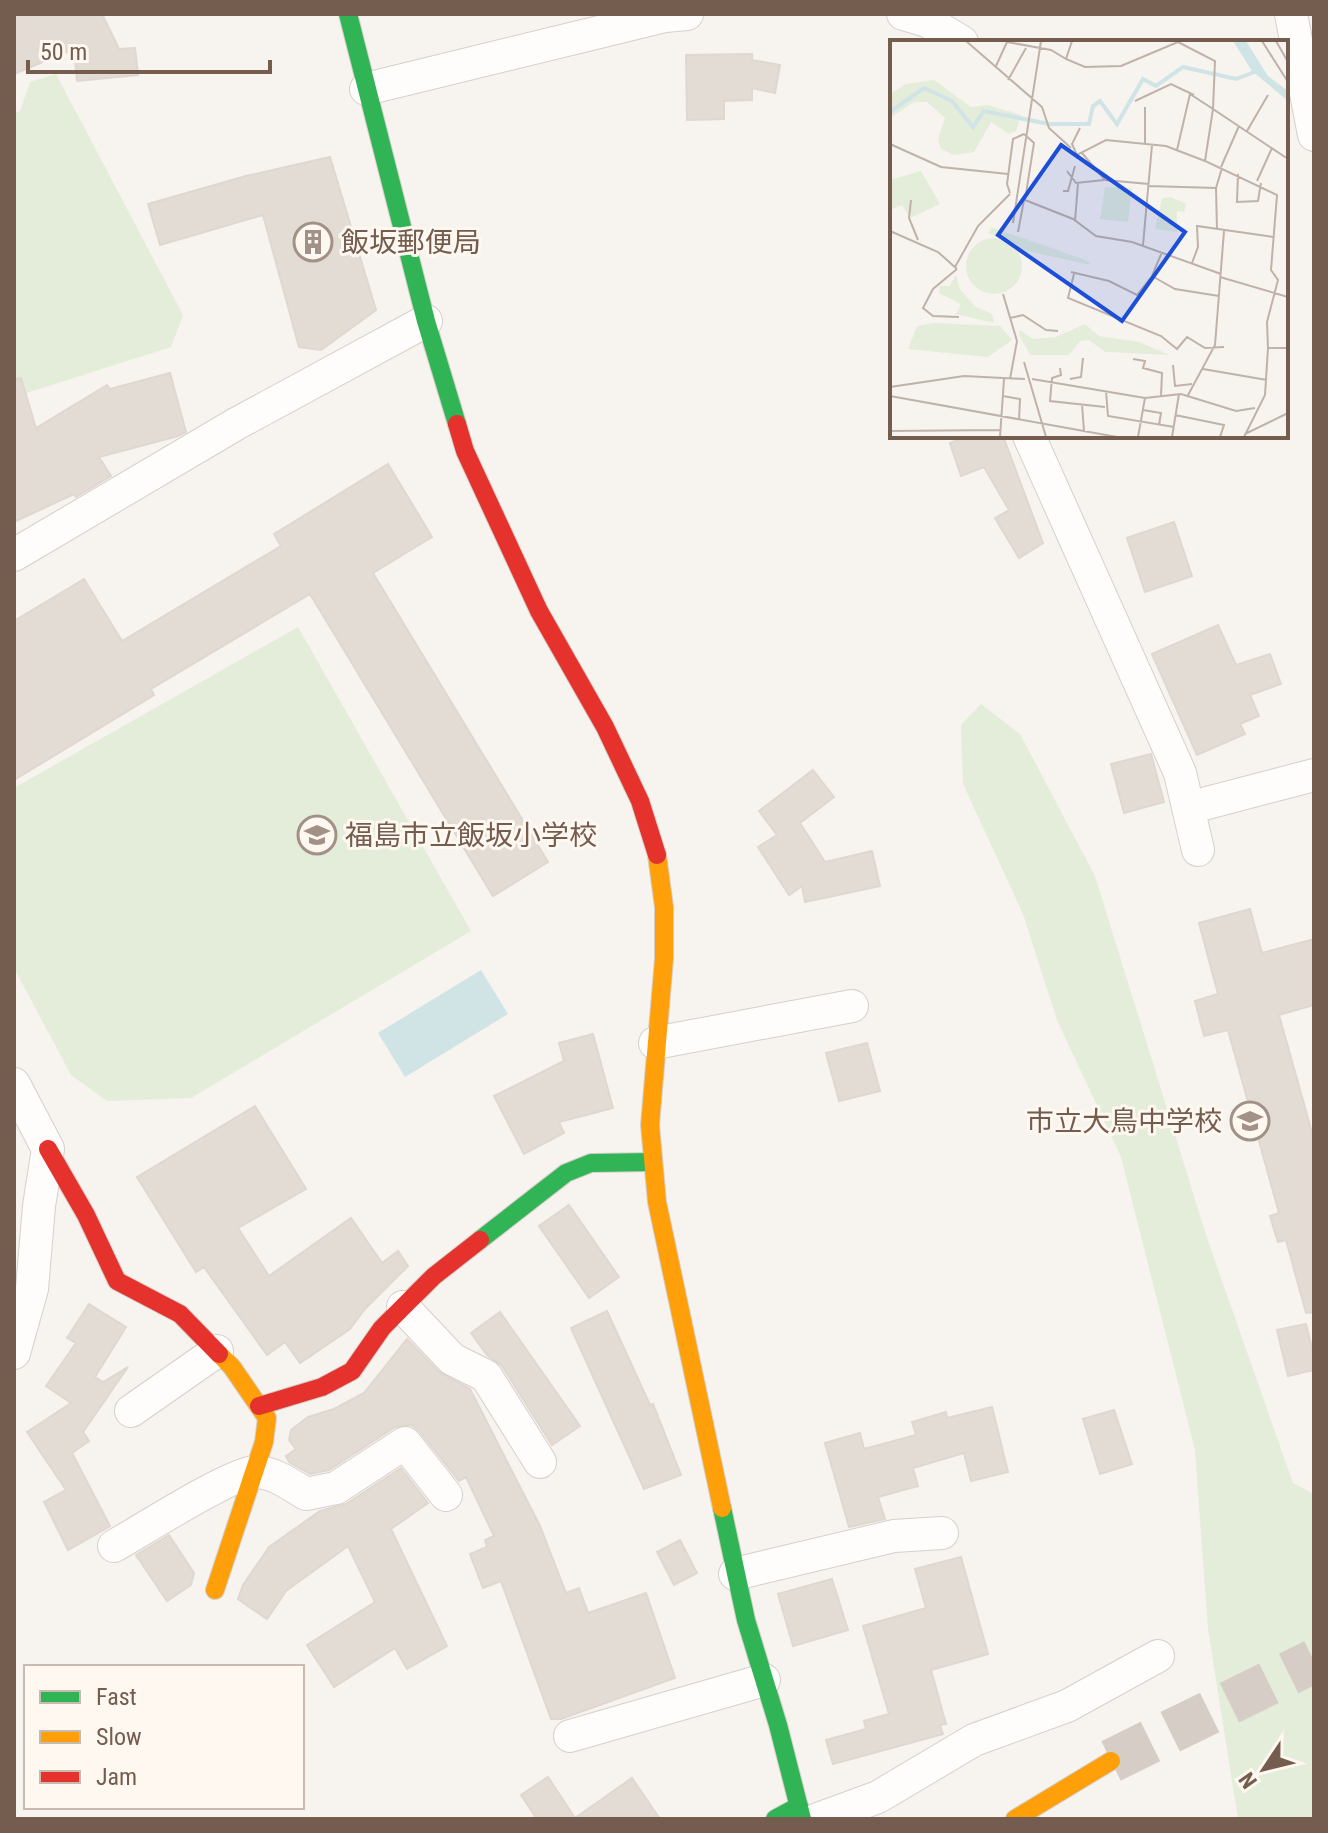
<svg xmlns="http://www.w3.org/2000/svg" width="1328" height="1833" viewBox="0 0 1328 1833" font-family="'Roboto Condensed','Noto Sans JP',sans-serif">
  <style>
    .green { fill: #e4edda }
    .water { fill: #d0e4e6 }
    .building { fill: #e3dcd5; stroke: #dfd7d0; stroke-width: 2 }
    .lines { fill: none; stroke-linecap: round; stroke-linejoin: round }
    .highway-tunnel { stroke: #d6cdc6; stroke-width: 44; stroke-dasharray: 44 22; stroke-linecap: butt }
    .street-casing { stroke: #d6d0cc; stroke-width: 34 }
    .fast-casing { stroke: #d5cfc9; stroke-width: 20 }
    .slow-casing { stroke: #d5cfc9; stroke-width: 20 }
    .jam-casing { stroke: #d5cfc9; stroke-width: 20 }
    .street { stroke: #fefdfc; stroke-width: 32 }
    .fast { stroke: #30b455; stroke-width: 18 }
    .slow { stroke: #ff9f0a; stroke-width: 18 }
    .jam { stroke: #e5322d; stroke-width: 18 }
    .labels { text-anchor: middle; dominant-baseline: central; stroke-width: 6; stroke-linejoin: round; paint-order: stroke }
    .poi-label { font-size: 28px; fill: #745c4f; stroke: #fef8f0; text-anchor: start }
    .inset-river { fill: none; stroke: #d0e4e6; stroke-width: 4 }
    .inset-road { fill: none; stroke: #bfb2a9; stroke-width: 2 }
    .view { fill: #1d4ed8; fill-opacity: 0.15; stroke: #1d4ed8; stroke-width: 4 }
    .inset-edge { fill: none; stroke: #745c4f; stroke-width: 4 }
  </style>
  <rect width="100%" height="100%" fill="#f7f3ee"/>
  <path class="green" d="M56,74L183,315L171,347L14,397V114L20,111L30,82Z
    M298,627L471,931L191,1098L107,1101L71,1075L14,968V788Z
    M981,704L1020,734L1095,876L1207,1238L1293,1483L1314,1494V1819H1238L1208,1629L1195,1450L1121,1157L1057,1020L1023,914L963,784L961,725Z"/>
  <path class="water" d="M481,970L508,1014L405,1077L378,1033Z"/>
  <path class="building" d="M14,14H102L119,49L135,48L138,75L77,81L74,49L14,74Z
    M752,54V60L780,65L775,93L752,88V100L724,101V119L687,120L686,55Z
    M330,157L376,310L321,350L299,347L263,215L160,245L148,204L246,176Z
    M170,373L186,432L178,436L99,457L111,476L76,497L74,494L14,522V379L21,378L36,428L107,385L110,389Z
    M968,436H1003L1043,543L1019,558L995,518L1009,510L984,467L961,476L950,443Z
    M388,464L432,537L373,573L548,862L493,896L310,594L151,689L154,695L14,780V621L84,579L122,641L281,546L274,534Z
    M1174,522L1192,576L1145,592L1127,538Z
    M1218,625L1236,665L1270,654L1281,684L1250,695L1259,716L1240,724L1245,734L1197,755L1152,654Z
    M1151,754L1164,802L1124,813L1111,764Z
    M813,770L834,797L800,823L825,862L872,851L880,886L805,902L802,886L789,895L758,847L777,835L759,811Z
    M1250,909L1262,953L1314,939V1005L1279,1015L1314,1140V1312L1306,1313L1286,1240L1278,1242L1270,1216L1279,1213L1228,1030L1204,1036L1195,1001L1218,994L1199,923Z
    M593,1034L613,1108L559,1122L564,1133L524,1154L494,1096L564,1061L559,1043Z
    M867,1043L880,1091L839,1101L826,1053Z
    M255,1106L306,1189L238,1228L269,1276L351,1218L382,1263L398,1251L408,1266L364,1310L350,1329L300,1363L285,1342L267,1355L204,1267L196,1272L137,1177Z
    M569,1205L619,1277L589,1298L539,1226Z
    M89,1304L126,1327L95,1377L103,1382L128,1367L83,1432L89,1441L72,1453L110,1526L68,1550L44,1502L66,1490L27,1432L71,1403L46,1386L76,1343L67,1338Z
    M607,1311L650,1405L653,1404L681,1475L644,1489L571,1328Z
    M500,1312L580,1426L552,1445L502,1366L487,1355L471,1333Z
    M1306,1324L1314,1357V1370L1288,1376L1277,1330Z
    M407,1339L439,1372L470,1389L540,1526L566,1593L579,1588L588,1613L646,1593L675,1678L561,1719H551L501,1581L483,1588L470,1554L487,1547L485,1540L494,1536L466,1477L459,1481L419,1431L412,1425L395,1427L329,1470L310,1474L289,1462L286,1456L296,1449L289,1440L291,1430L308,1417L334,1409L364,1393Z
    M992,1407L1008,1472L971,1481L964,1453L913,1468L918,1486L878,1497L885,1519L849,1527L825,1443L860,1433L864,1449L916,1435L912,1422L946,1412L947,1418Z
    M1114,1410L1132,1464L1100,1474L1083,1419Z
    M401,1468L428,1503L391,1529L447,1646L407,1669L395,1648L334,1687L307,1645L375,1602L348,1546L286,1591L267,1619L238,1599L243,1585L269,1547L320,1511L346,1504Z
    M169,1535L194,1573L191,1585L167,1601L136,1555Z
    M680,1540L697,1573L674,1585L657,1552Z
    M961,1557L988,1654L931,1670L946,1724L940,1725L943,1734L833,1764L826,1740L866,1729L864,1721L889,1714L863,1626L926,1608L915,1569Z
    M832,1579L848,1630L793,1646L778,1594Z
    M548,1777L575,1818L632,1778L660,1819H537L521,1795Z"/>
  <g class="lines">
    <path class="highway-tunnel" d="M1111,1761L1314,1661"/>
    <g class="street-casing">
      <path id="street" d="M903,14L927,21L962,42
        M1291,14L1314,135
        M366,89L665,16L687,14
        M1029,436L1180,773L1198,850
        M14,555L236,424L426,321
        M1188,808L1314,775
        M655,1043L852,1006
        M14,1084L48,1149L39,1206L32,1289L14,1353
        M403,1307L452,1359L486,1376L540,1462
        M131,1411L217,1351
        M114,1546C139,1532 233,1472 255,1472C274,1472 291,1485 306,1494L336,1488L405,1443L446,1495
        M735,1574L894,1536L942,1533
        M570,1736L764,1680
        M818,1819L878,1797L974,1740L1067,1706L1158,1656"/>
    </g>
    <g class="fast-casing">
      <path id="fast" d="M348,14L426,321L457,424
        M480,1240L566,1173L591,1163L653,1162
        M722,1508L746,1620L778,1725L802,1819
        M775,1819L799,1806"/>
    </g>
    <g class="slow-casing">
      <path id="slow" d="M657,855L664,907V959L650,1125L657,1202L722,1508
        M215,1590L264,1442L267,1418L232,1367L219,1354
        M1015,1819L1111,1761"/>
    </g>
    <g class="jam-casing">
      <path id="jam" d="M457,424L465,451L539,611L605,727L640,801L657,855
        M48,1149L86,1215L117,1281L180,1314L219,1354
        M259,1406L322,1387L352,1371L382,1328L434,1276L480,1240"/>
    </g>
    <use href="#street" class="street"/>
    <use href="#fast" class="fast"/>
    <use href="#slow" class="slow"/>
    <use href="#jam" class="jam"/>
  </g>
  <defs>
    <g id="building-ring" transform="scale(2)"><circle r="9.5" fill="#fef8f0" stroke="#a29187" stroke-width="1.5"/><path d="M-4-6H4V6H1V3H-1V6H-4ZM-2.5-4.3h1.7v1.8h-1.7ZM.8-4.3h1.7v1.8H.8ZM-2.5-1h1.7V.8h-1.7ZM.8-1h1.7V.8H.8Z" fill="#a29187"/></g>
    <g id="school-ring" transform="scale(2)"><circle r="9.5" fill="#fef8f0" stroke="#a29187" stroke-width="1.5"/><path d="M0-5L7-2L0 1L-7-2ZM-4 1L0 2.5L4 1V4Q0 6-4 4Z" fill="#a29187"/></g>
  </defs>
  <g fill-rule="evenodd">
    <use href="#building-ring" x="313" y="242"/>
    <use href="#school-ring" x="317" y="835"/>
    <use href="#school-ring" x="1250" y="1121"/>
  </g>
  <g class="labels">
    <g class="poi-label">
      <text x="341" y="242">飯坂郵便局</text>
      <text x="345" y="835">福島市立飯坂小学校</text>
      <text x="1222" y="1121" text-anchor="end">市立大鳥中学校</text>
    </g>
  </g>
  <g transform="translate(890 40)">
    <rect width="398" height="398" fill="#f7f3ee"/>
    <path d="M44,40L81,67L98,65L131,75L126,91L119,94L101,82L84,112L64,115L51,109L48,99L55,78L37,62H24L0,78V54L16,44ZM31,131L50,164L20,178L12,165L0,170V140ZM215,147L242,148L238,182L210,179ZM281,157L296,164L294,172L287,171V192L265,189L272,158ZM101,187L196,220L201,225L128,209L99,193ZM76 226a28 28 0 1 1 56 0a28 28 0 1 1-56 0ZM66,234L69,248L86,267L102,274L104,283L66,274L71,264L49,253L50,246H60ZM43,283L110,286L122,300L98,317L18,309L27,286ZM195,284L209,296L249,302L280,315L215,312L199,300L190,301L179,315H140L129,295L130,290L143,299L166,297Z" fill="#e4edda"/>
    <path d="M343,1H356L378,36L398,51V61L362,31Z" fill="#d0e4e6"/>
    <path class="inset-river" d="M0,72L34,48L62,61L83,87L94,71L159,84H199L203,66L210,61L227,84L253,39L266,46L293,27L346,39L367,31"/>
    <path class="inset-road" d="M76,1L152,67L159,88L181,108M182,1L176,19L195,27L231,26L288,2M286,1L325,21L323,69L398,119M372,1L398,42M386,1L398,22M117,2L161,10L176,19M106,26L117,2M118,40L136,8M245,61L281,44L304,55M190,88L182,104L187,115L216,100L276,106L315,121M357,91L378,55M134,94L144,103L135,160M0,104L51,127L118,134M255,104V67M287,110L300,54L323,69L315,121L387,155L381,230L388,240L377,282L378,308M192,113L215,140L259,144M331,127L349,86M177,131L186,143L214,140M348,134L347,162L368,161L371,143M367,141L382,108M258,146L326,148L332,128M326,148L327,190M173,151H178L185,126M120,153L117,144L123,99L134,94M21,160L19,178L28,200M135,160L183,179L206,196L242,202L331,234M185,181L188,143M123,183L151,1M0,191L48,212L67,229M128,192L134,160M253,205L262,105M302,223L308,207L307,186L383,197M65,227L88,186L120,154M67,229L43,249L33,268L43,276L69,277M181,232L219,241L247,255L262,236L272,212M184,234L178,258L271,296L287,309L297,297L315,308L334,307M262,236L285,249L329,256M330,237L398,257M113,254L127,301L120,339M120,278L133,275L156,290L168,291M243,319L255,321L253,328L272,333L271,356M134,322L156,397M283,325L285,346L302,344M170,328L171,335L162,338L160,361L215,367M313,329L377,340M142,339L255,358L291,354L346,371L365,368M180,339L191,337L193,318M0,347L74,336L135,339M216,351L218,376L284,387M0,356L227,397M113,356L130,359L129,380M297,357L325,305L334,191M192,364L194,391M253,370L271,373L269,385M285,375L334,385L330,397M0,391L111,390M357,393L398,373M110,397L114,339M248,397L255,358M282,397L289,354M354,397L375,355L378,308H398"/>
    <path class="view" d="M171,105L295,192L232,281L108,195Z"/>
    <rect width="398" height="398" class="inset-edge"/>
  </g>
  <rect width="1328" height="1833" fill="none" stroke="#745c4f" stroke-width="32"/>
  <rect x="24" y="1665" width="280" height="144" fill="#fef8f0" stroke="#c7bab0" stroke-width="2"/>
  <rect x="40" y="1691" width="40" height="12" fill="#30b455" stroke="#c7bab0" stroke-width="2"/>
  <text x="96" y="1705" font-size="24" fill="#745c4f">Fast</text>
  <rect x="40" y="1731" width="40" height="12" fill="#ff9f0a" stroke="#c7bab0" stroke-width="2"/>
  <text x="96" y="1745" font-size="24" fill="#745c4f">Slow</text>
  <rect x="40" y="1771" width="40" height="12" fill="#e5322d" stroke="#c7bab0" stroke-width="2"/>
  <text x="96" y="1785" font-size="24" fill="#745c4f">Jam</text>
  <g transform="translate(1264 1769) rotate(235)" stroke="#fef8f0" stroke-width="6" paint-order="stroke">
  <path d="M0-6L14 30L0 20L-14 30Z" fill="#745c4f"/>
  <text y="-12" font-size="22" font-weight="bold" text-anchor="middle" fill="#745c4f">N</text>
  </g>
  <path d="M28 60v12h242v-12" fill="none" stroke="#745c4f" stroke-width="4"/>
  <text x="40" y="60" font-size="24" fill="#745c4f" stroke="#fef8f0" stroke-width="6" paint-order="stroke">50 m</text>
</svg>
